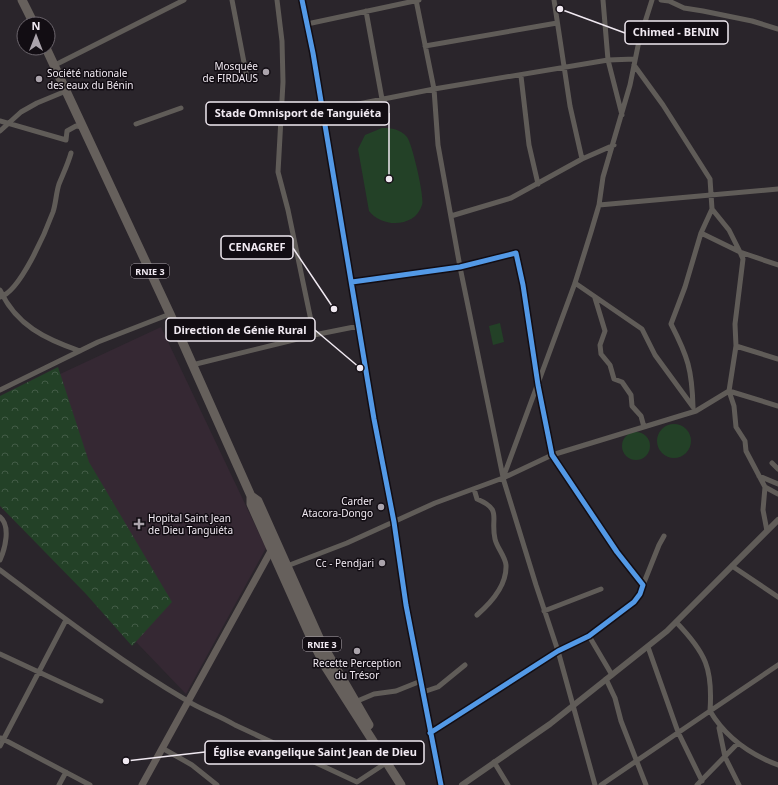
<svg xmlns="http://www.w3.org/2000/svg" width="778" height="785" viewBox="0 0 778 785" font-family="'Noto Sans',sans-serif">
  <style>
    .medical { fill: #352833 }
    .park { fill: url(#park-crowns) }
    .garden { fill: #234127 }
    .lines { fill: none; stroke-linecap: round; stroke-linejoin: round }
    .minor { stroke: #605c58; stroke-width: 5 }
    .tertiary { stroke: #605c58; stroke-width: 6 }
    .secondary { stroke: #645e5a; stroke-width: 7 }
    .trunk { stroke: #66605c; stroke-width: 9 }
    .cycleway-casing { stroke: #120d13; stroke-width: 8 }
    .cycleway { stroke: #5399e6; stroke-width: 5 }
    .poi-dot { fill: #aba4ac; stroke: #120d13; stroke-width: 1.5 }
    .labels { text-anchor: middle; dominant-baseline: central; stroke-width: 3; stroke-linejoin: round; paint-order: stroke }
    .shield { fill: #120d13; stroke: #ada7ae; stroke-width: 1 }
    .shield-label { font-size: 9px; font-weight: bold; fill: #f0e9f1 }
    .poi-label { font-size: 10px; fill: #f0e9f1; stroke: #120d13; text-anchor: end }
    .leader { fill: none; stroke: #f0e9f1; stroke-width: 1.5 }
    .callout-dot { fill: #f0e9f1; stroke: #120d13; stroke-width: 1.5 }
    .callout { fill: #120d13; stroke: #f0e9f1; stroke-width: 1.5 }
    .callout-label { font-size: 11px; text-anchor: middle; font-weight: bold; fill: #f0e9f1 }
  </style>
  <defs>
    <pattern id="park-crowns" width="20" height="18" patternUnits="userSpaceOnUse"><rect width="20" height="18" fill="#234127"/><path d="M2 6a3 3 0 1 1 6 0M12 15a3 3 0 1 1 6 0" fill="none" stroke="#435c47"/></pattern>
  </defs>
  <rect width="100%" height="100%" fill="#2a252b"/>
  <path class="medical" d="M161,327L266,548L186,694L0,500V402Z"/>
  <path class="park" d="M58,367L89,462L172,602L132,646L86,594L0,506V396Z"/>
  <path class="garden" d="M382,128C392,128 400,129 407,137C412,143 425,198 422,205C415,228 382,228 369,211L358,149L365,135Z
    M500,323L504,342L493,345L489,326Z
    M657 441a17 17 0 1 1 34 0a17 17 0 1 1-34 0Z
    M622 446a14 14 0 1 1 28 0a14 14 0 1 1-28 0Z"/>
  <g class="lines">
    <path class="minor" d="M232,0L247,78
      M277,0L282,41L283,82L278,172L288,210L314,335
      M302,0L313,53L374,419L394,522L406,605L441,785
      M416,0L434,89L438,145L460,267L503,477
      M554,0L570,106L582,159
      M603,0L608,60L622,115
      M661,0L669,1L684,8L703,11L752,21L778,29
      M366,11L382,99
      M307,24L419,0
      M425,46L557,23
      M55,65L184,0
      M634,65L663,105L710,179L712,209L701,233L685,287L671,324C688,357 692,370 693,407
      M521,76L529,145L538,184
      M323,111L434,89L608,60L635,59
      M0,121L66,140L67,131L76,126L84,127
      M136,124L181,108
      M0,131L21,112L37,103L66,91
      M599,205L778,189
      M712,209L729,230L740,252L778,265
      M451,216L511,198L582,159L614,145
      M352,282L460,267L516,253L523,285L538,385L552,455L617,552L643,585L640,594L634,602L589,636L558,651L430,733
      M575,283L642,329L655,355L693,407
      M0,290C16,325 45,339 80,351
      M0,297C20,292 46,231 53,212C56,203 56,193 59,184C63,174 68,164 71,153
      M595,298L605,331L600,345L601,354L610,365L614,379L622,382L631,395L632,406L641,416L644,427
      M736,346L778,359
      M192,365L314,335L359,326
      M0,390L98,342L170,314
      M729,391L734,406L736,427L745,441L746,451L765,487L763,510L767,531
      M729,391L778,406
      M772,463L778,469
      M759,476L778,484
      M503,478L575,283L591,232L599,205L603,177L630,85L639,41L652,0
      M503,478L552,455L696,411L729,391L736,346L735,324L743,259L740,252L701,233
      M765,487L778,494
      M474,489L477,499C503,510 490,517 495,539C497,548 505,556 506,565C507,585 491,603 477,615
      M0,517C11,526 5,549 0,560
      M287,566L347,543L435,503L503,478L536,585L558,651L595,785
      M732,566L778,597
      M0,570C60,615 121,662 186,700C201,710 219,715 235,725L357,782L386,763
      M643,585L659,545L664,536
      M544,611L601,589
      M676,622C706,653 713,669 710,711L778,665
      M589,636L612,675
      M648,647L678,732L702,781
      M0,654L101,701
      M606,679L615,698L621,721L646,785
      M423,692L438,687L465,665
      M355,702L374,694L396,691L421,681
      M719,728L725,757L739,785
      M1,738L90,785
      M0,746L66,620
      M162,748L192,765L217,785
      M494,762L508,785
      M59,785L66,772
      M601,785L710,711C726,738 749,754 778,765
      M697,785L738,743"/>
    <path class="tertiary" d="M462,785L550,724L667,631L778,520"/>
    <path class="secondary" d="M142,785L272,549H274"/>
    <path class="trunk" d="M22,0L34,24
      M46,48L170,314L251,496V504L310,636L325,666L401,785
      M251,496L258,501L321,642L369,725"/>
    <g class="cycleway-casing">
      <path id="cycleway" d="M302,0L313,53L374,419L394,522L406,605L441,785
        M352,282L460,267L516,253L523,285L538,385L552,455L617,552L643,585L640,594L634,602L589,636L558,651L430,733"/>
    </g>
    <use href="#cycleway" class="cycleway"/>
  </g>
  <g class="poi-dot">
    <circle cx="266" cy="72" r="4"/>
    <circle cx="39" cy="79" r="4"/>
    <circle cx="381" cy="507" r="4"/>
    <path d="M137 518h4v4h4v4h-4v4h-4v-4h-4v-4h4z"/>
    <circle cx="382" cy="563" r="4"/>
    <circle cx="357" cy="651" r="4"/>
  </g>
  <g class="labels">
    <g class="shield">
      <rect x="131" y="264" width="38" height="14" rx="3"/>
      <rect x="303" y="637" width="38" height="14" rx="3"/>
    </g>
    <g class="shield-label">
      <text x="150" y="271">RNIE 3</text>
      <text x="322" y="644">RNIE 3</text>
    </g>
    <g class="poi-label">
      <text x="258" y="66">Mosquée<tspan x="258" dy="12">de FIRDAUS</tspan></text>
      <text x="47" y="73" text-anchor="start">Société nationale<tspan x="47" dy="12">des eaux du Bénin</tspan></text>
      <text x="373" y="501">Carder<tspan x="373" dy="12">Atacora-Dongo</tspan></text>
      <text x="148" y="518" text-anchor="start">Hopital Saint Jean<tspan x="148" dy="12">de Dieu Tanguiéta</tspan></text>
      <text x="374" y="563">Cc - Pendjari</text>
      <text x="357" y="663" text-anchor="middle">Recette Perception<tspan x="357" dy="12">du Trésor</tspan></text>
    </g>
  </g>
  <path class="leader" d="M560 9L625 33M389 179L389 113M334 309L293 248M360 368L315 330M126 761L205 752"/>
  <g class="callout-dot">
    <circle cx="560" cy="9" r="4"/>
    <circle cx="389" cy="179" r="4"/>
    <circle cx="334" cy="309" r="4"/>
    <circle cx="360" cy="368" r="4"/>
    <circle cx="126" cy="761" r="4"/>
  </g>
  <g class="callout">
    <rect x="625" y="21" width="103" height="23" rx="4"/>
    <rect x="206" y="102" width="183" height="23" rx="4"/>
    <rect x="221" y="236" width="72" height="23" rx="4"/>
    <rect x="166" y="318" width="149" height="23" rx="4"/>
    <rect x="205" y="741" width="219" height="23" rx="4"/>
  </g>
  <g class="callout-label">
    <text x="676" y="36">Chimed - BENIN</text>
    <text x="298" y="117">Stade Omnisport de Tanguiéta</text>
    <text x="257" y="251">CENAGREF</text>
    <text x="240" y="334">Direction de Génie Rural</text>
    <text x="315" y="756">Église evangelique Saint Jean de Dieu</text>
  </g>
  <g transform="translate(36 36)"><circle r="19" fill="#120d13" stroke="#6b656c"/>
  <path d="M0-3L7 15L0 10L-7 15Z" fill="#aba4ac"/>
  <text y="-6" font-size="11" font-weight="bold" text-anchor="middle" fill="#f0e9f1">N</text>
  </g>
</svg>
